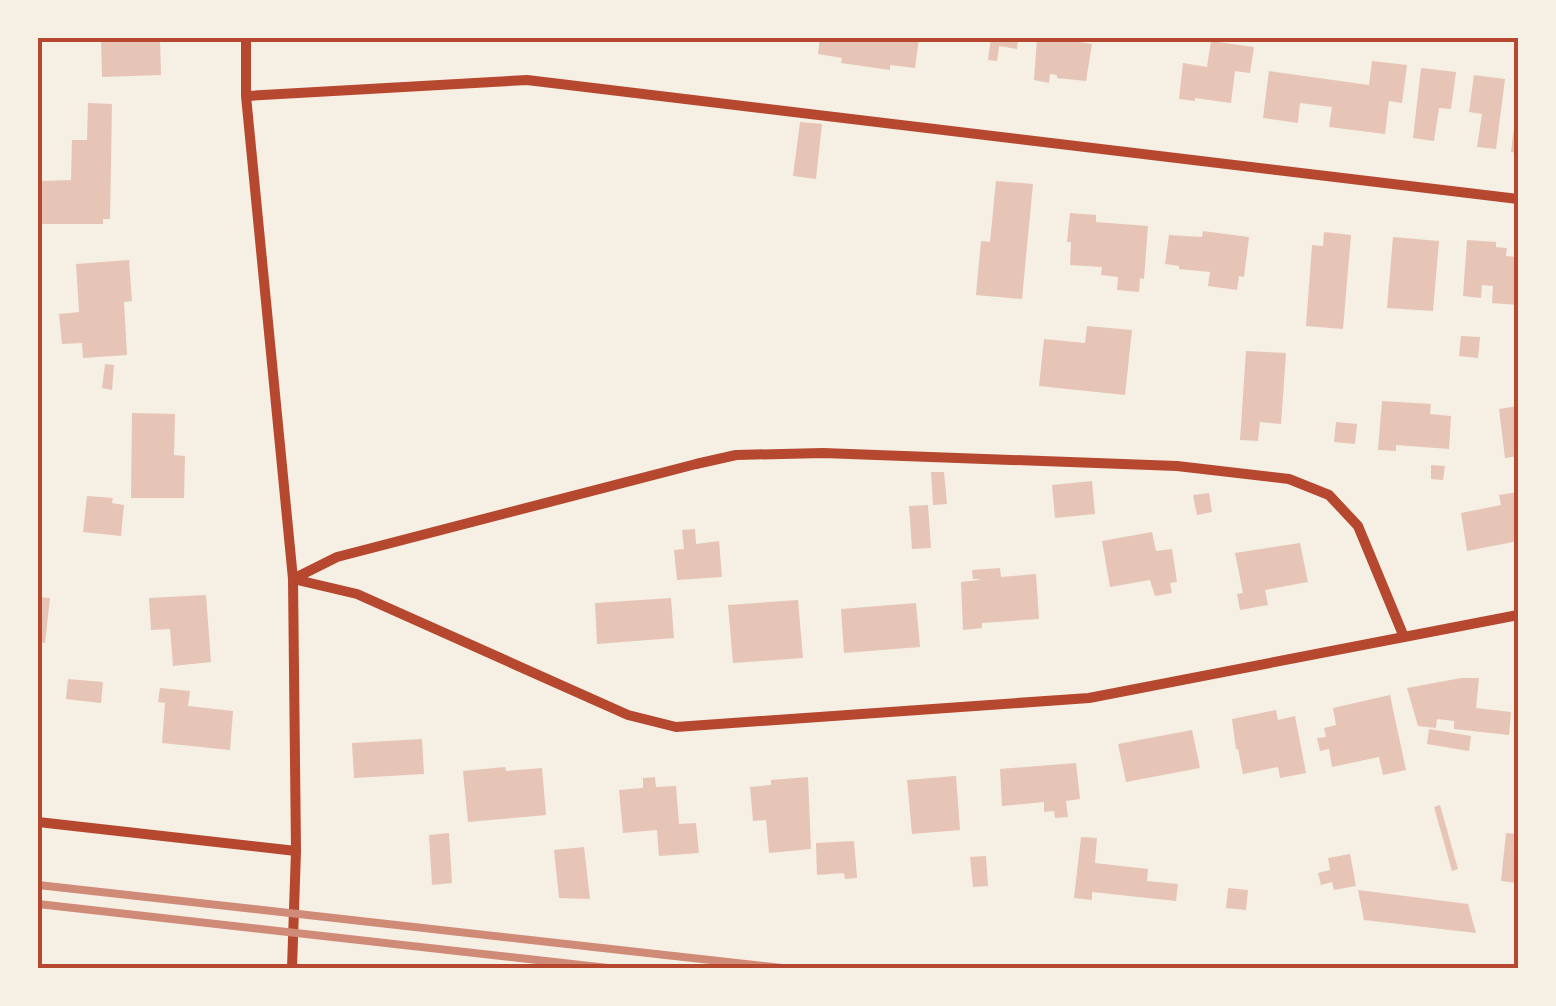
<svg xmlns="http://www.w3.org/2000/svg" width="1556" height="1006" viewBox="0 0 1556 1006" font-family="Ubuntu,sans-serif">
  <style>
    .building { fill: #e6c5b7 }
    .lines { fill: none; stroke-linecap: round; stroke-linejoin: round }
    .minor { stroke: #b5482f; stroke-width: 10 }
    .rail { stroke: #cf8b77; stroke-width: 8 }
    .neatline { fill: none; stroke: #b5482f; stroke-width: 4 }
  </style>
  <rect width="100%" height="100%" fill="#f6efe4"/>
  <path class="building" d="M101,38H160L161,75L102,77Z
    M820,38H919L915,68L890,65V70L841,63L842,58L818,54Z
    M991,38H1018L1017,49L999,46L997,61L988,60Z
    M1037,38H1080L1079,42L1092,44L1086,81L1057,78V75L1050,74L1049,83L1034,80Z
    M1211,41L1254,47L1250,73L1235,71L1231,103L1195,98V101L1179,99L1183,63L1207,67Z
    M1372,61L1407,65L1402,103L1389,101L1385,134L1329,127L1332,107L1300,103L1298,123L1263,118L1269,71L1369,85Z
    M1421,68L1456,72L1451,109L1439,108L1434,141L1413,138Z
    M1474,75L1505,79L1496,149L1477,147L1482,114L1469,112Z
    M88,103L112,104L110,219H103V224H42V181L71,180L72,140H87Z
    M1516,110H1518V153L1511,152Z
    M800,122L822,124L816,179L793,176Z
    M996,181L1033,184L1022,299L976,295L981,241L990,242Z
    M1070,213L1096,215V222L1148,226L1144,279L1140,278L1139,292L1117,290L1118,277L1101,275L1102,267L1070,265L1071,242H1067Z
    M1203,231L1249,237L1244,277L1239,276L1237,290L1208,286L1210,272L1179,269V266L1165,264L1169,235L1202,237Z
    M1324,232L1351,235L1343,329L1306,326L1312,245L1323,246Z
    M1393,237L1439,241L1433,311L1387,308Z
    M1467,240L1496,242V247L1507,248L1506,256L1518,257V305L1492,303L1493,286L1482,285L1481,298L1463,296Z
    M129,260L132,301L124,302L127,355L83,358L82,343L62,344L59,314L79,312L76,264Z
    M1087,326L1132,330L1125,395L1039,386L1044,339L1085,343Z
    M1461,336L1480,337L1478,358L1459,356Z
    M1246,351L1286,353L1281,424L1260,422L1258,441L1240,440Z
    M105,364L114,365L112,390L102,388Z
    M1382,401L1431,404L1430,414L1451,416L1449,449L1396,445V451L1378,450Z
    M1518,406V456L1505,458L1499,409Z
    M132,413L175,414L174,455L185,456L184,498H131Z
    M1336,422L1357,424L1355,444L1334,442Z
    M1431,465L1445,466L1443,480L1431,479Z
    M931,472H944L947,504L933,505Z
    M1092,481L1095,514L1055,518L1052,485Z
    M1518,492V541L1467,551L1461,513L1501,505L1499,495Z
    M1209,493L1212,512L1197,515L1193,495Z
    M87,496L113,498L112,503L124,505L121,536L83,532Z
    M928,505L931,548L912,549L909,506Z
    M695,529L696,544L719,541L722,577L677,580L674,550L684,549L682,530Z
    M1152,532L1156,551L1172,549L1177,582L1170,583L1172,593L1155,596L1150,580L1110,587L1102,541Z
    M1300,543L1308,582L1265,590L1268,605L1240,610L1237,594L1243,593L1235,553Z
    M1000,568L1001,577L1036,574L1039,619L982,623V628L963,630L961,582L979,580V579H973L972,570Z
    M206,595L211,662L173,666L170,629L151,630L149,598Z
    M38,597L50,598L45,643L38,642Z
    M671,598L674,638L597,644L595,603Z
    M798,600L803,658L733,663L728,605Z
    M916,603L920,647L844,653L841,609Z
    M1461,678H1479L1476,708L1511,712L1509,735L1454,729V721L1437,719L1436,728L1418,726L1407,688Z
    M68,679L103,682L101,703L66,699Z
    M160,688L190,691L188,706L233,711L230,750L162,743L165,703L158,702Z
    M1390,695L1406,770L1383,775L1379,757L1332,767L1329,749L1320,751L1317,738L1326,737L1324,728L1336,725L1333,708Z
    M1276,710L1278,720L1295,716L1306,773L1280,778L1278,767L1243,774L1238,749H1236L1232,719Z
    M1429,729L1471,736L1469,751L1427,744Z
    M1192,730L1200,768L1126,782L1118,744Z
    M422,739L424,774L354,778L352,743Z
    M1076,763L1080,799L1066,801L1068,817L1055,818L1054,811L1044,812V802L1002,806L1000,769Z
    M505,767L506,771L542,768L546,815L468,822L463,771Z
    M956,776L960,830L912,834L907,780Z
    M655,777L656,787L676,786L679,824L696,823L699,853L659,856L657,830L623,833L619,790L643,788V778Z
    M808,777L811,849L769,853L766,820L753,821L750,787L771,785V780Z
    M1440,805L1458,869L1452,871L1434,807Z
    M449,833L452,883L432,885L429,835Z
    M1506,833L1518,834V883L1501,881Z
    M1081,837L1097,838L1095,863L1148,869L1147,881L1178,884L1176,901L1092,892V900L1074,898Z
    M854,841L857,878L845,879L844,873L817,875L816,843Z
    M584,847L590,899L559,898L554,850Z
    M1350,854L1356,886L1334,890L1332,882L1321,885L1318,873L1330,870L1328,858Z
    M986,856L988,886L973,887L970,857Z
    M1228,888L1248,890L1246,910L1226,908Z
    M1358,890L1468,904L1476,933L1364,920Z"/>
  <g class="lines">
    <path class="minor" d="M246,38V96L293,579L296,851L292,968
      M246,96L527,80L1518,199
      M293,579L337,557L696,464L736,455L823,453L1177,466L1289,479L1329,495L1358,526L1404,637L1518,615
      M293,579L357,594L628,715L676,727L1089,698L1404,637
      M38,822L296,851"/>
    <path class="rail" d="M38,885L782,968
      M38,904L608,968"/>
  </g>
  <rect width="1556" height="1006" fill="none" stroke="#f6efe4" stroke-width="80"/>
  <rect x="40" y="40" width="1476" height="926" class="neatline"/>
</svg>
